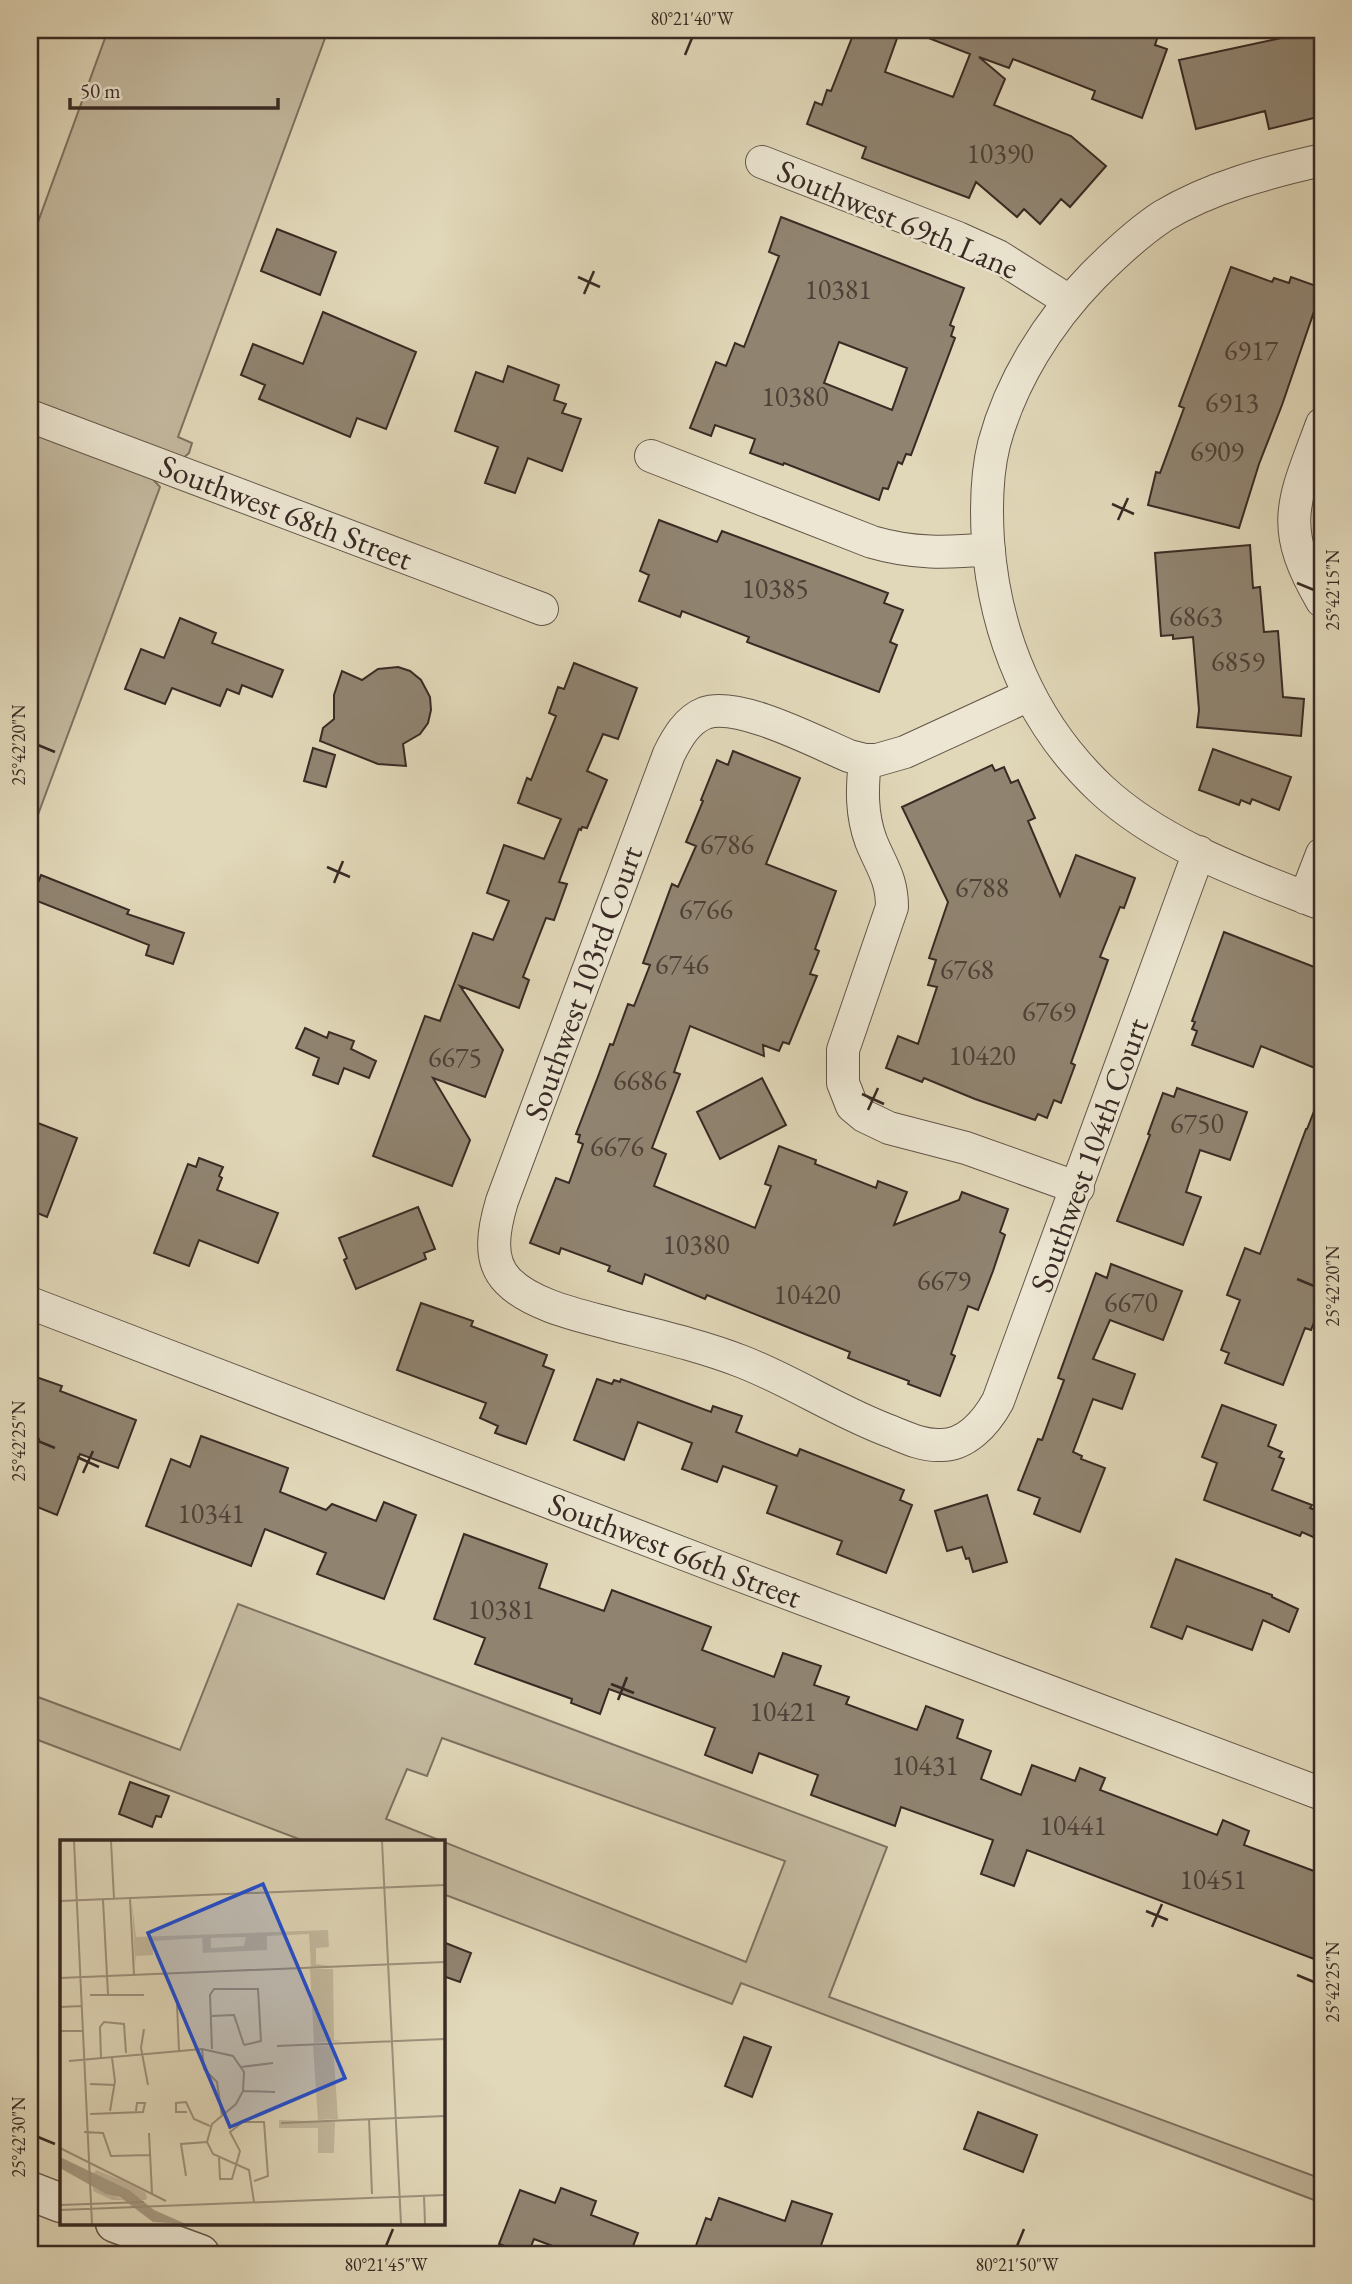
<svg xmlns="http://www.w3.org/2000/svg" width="1352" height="2284" viewBox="0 0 1352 2284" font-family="'EB Garamond',serif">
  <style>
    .green { fill: #c4baa0; stroke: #7e7262; stroke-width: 2; fill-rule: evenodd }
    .building { fill: #908471; stroke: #392a24; stroke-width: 2; fill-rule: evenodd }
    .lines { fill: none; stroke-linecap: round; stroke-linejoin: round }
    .minor-casing { stroke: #635649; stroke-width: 34 }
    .tertiary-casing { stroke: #635649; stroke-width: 41 }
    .minor { stroke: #ece6d2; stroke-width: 32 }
    .tertiary { stroke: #ece6d2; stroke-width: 38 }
    .ticks { fill: none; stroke: #392a24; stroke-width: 2.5 }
    .labels { text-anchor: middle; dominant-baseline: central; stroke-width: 5; stroke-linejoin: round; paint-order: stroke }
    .number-label { font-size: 28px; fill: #4f4037 }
    .street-label { font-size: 32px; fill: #392a24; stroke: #ece6d2 }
    .inset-road { fill: none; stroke: #9e927d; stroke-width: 2 }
    .view { fill: #1d4ed8; fill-opacity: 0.15; stroke: #1d4ed8; stroke-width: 3.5 }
    .inset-edge { fill: none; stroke: #392a24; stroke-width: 3.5 }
    .neatline { fill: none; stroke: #392a24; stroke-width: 2.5 }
    .ticks-label { font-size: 18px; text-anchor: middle; fill: #392a24 }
  </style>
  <rect width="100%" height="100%" fill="#e1d8b9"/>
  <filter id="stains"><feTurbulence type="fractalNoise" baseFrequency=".00286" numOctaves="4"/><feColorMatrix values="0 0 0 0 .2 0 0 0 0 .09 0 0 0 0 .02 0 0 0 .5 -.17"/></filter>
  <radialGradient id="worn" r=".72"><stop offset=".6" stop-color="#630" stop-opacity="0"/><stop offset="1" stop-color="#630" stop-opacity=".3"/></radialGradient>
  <path class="green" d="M108,30H328L178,437L192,443L189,453L181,460L30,402V244Z
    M30,430L149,475L160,487L30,836Z
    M238,1604L887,1847L829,1997L1322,2179V2203L741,1983L732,2004L443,1894V1841H304L30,1737V1694L180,1750ZM442,1738L785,1861L746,1962L386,1819L407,1769L427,1776Z"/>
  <path class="building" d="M855,30H900L885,72L953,97L970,54L913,32V30H1160L1155,45L1167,49L1142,118L1092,99L1095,91L1013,59L1009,68L979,57L1005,79L994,105L1071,136L1106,166L1070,207L1061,199L1040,224L1024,209L1017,217L976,182L969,198L862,158L866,147L807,124L815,102L822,105L827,90L831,91Z
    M1318,30H1322V116L1269,129L1265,111L1196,129L1179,60Z
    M781,217L964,288L950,325L954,327L951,336L955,338L911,455L906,454L902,464L898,462L888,489L883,488L879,500L784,463L783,465L750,453L755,439L715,425L711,436L690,428L716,362L726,366L735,343L744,347L779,256L769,252ZM839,342L907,368L892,410L824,383Z
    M277,229L336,252L320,295L261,271Z
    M1231,267L1272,282L1274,278L1289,283L1291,277L1322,288L1282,405L1259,464L1239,528L1148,505L1156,472L1160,473L1184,408L1179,406Z
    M323,312L416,352L386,429L357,418L350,437L259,399L265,385L241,375L253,344L303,364Z
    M508,366L559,385L554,400L566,404L562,413L581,419L562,471L528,458L515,493L485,483L498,447L455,431L476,372L503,382Z
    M659,520L717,542L722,531L888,593L884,603L903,610L890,642L897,645L879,692L747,642L749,637L682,611L680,617L639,601L649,575L640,571Z
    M1250,545L1253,588L1260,587L1264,632L1278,631L1283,697L1304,699L1301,736L1197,727L1199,710L1193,637L1173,639V635L1161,636L1155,553Z
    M180,618L216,633L212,643L283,670L272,697L242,685L239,694L227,689L220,706L172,688L165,704L125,689L141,649L164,658Z
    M574,663L637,688L618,739L603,734L587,771L607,780L587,828L582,827L581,830L579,829L559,882L567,884L554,920L546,918L523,977L529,980L519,1008L460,986L503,1050L485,1097L433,1078L470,1140L452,1186L373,1156L425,1016L440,1021L473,933L493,940L509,901L487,893L504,845L544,859L561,819L518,803L527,778L531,780L556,716L549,713L558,687L564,689Z
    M398,667L410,671L421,680L430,697L431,710L428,723L420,734L403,744L406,766L378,764L320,741L323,728L334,719V695L342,671L362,680L378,669Z
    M313,748L335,755L326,787L304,781Z
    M1213,749L1291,777L1279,810L1252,799L1250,804L1241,800L1239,805L1199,790Z
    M733,751L800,778L766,864L836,891L815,949L819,951L810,974L817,976L789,1044L783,1042L779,1051L763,1045L764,1056L690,1026L674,1072L680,1074L652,1148L666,1154L654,1186L755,1228L771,1186L765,1184L779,1146L816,1160L815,1164L876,1188L878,1181L907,1192L894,1225L959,1200L962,1192L1008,1209L1000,1232L1005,1235L993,1271L978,1310L968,1306L951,1354L955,1356L940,1396L908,1384L909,1381L848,1358L850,1352L707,1295L705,1299L645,1274L642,1284L608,1271L610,1266L561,1248L559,1254L530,1243L556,1178L569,1183L583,1144L578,1142L580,1135L576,1134L599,1074L610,1044L613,1045L628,1004L634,1006L650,965L643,963L672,884L678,887L696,846L686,842L703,801L701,800L717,760L728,765Z
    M992,765L995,771L1004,767L1011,783L1018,780L1035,818L1028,821L1060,896L1076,855L1135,878L1124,908L1120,907L1100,957L1108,960L1071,1063L1075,1065L1061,1103L1054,1100L1047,1118L1038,1114L1035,1120L975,1099L924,1078L922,1082L886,1068L898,1036L918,1044L937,987L928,985L936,960L929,958L948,902L902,807Z
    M41,875L129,910L127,914L184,933L173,964L146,955L149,945L32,899Z
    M1224,932L1322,970V1071L1261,1046L1253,1067L1192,1045L1197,1031L1192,1029L1195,1022L1192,1021Z
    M305,1028L327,1038L329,1032L354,1041L351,1049L376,1061L369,1078L344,1068L338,1084L313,1075L319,1058L296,1048Z
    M762,1078L786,1125L720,1159L697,1112Z
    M1177,1088L1247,1112L1230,1160L1200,1150L1186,1192L1201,1197L1183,1245L1117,1221L1150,1135L1148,1134L1163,1093L1174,1097Z
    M1320,1096H1322V1301L1311,1330L1305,1328L1283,1385L1225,1363L1229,1353L1221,1350L1240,1300L1227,1295L1245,1248L1260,1254L1306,1129H1307Z
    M30,1120L77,1138L47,1217L30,1210Z
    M199,1158L223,1167L219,1176L222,1178L217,1190L278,1213L258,1263L199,1240L189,1266L154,1253L188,1164L196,1167Z
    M418,1207L435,1249L424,1253L426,1259L356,1289L344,1260L347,1258L339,1238Z
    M1111,1264L1182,1291L1163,1340L1110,1320L1093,1359L1135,1374L1122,1409L1093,1399L1073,1452L1082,1456L1081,1459L1105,1468L1080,1532L1034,1514L1040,1498L1018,1490L1038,1439L1042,1440L1064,1380L1058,1378L1096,1273L1107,1278Z
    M421,1303L473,1321L471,1326L547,1355L543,1366L554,1370L526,1444L495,1433L498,1426L480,1418L486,1403L397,1370Z
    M36,1377L62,1386L60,1391L136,1420L118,1468L80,1454L57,1515L30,1504V1464L39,1439L30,1435V1392Z
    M597,1379L612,1384L614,1380L620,1382L621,1379L711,1412L713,1406L742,1416L736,1432L797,1456L800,1449L904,1490L900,1500L912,1505L886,1573L837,1554L842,1541L767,1513L777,1486L723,1466L717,1482L682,1469L692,1443L638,1422L624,1460L574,1440Z
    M1222,1405L1276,1425L1268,1446L1282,1452L1279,1457L1284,1459L1272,1490L1312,1505L1310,1508L1322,1513V1541L1302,1532L1300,1536L1204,1500L1217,1463L1202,1457Z
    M201,1436L288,1468L280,1492L326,1510L332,1504L376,1521L384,1502L416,1515L384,1599L317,1574L326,1553L265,1529L251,1566L146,1526L171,1459L190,1467Z
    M987,1495L1007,1562L973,1572L969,1558L966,1559L962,1547L947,1551L935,1511Z
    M464,1534L547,1564L539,1588L604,1611L612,1590L711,1627L702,1650L774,1677L783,1653L821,1666L814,1685L849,1697L846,1704L917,1730L926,1706L963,1720L957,1738L991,1751L981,1779L1021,1795L1032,1765L1075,1781L1080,1768L1105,1778L1100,1790L1217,1835L1223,1820L1249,1831L1244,1845L1322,1874V1962L1027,1850L1014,1886L981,1874L993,1840L901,1807L895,1826L811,1795L818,1775L759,1753L752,1773L705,1755L715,1728L609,1689L600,1714L571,1703L572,1699L475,1664L485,1638L434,1619Z
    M1176,1559L1272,1595V1597L1298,1609L1289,1632L1263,1620L1252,1650L1187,1626L1182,1639L1151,1627Z
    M130,1782L169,1796L161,1817L156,1816L152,1827L119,1814Z
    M443,1942L471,1953L460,1982L443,1976Z
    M744,2037L771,2047L752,2097L725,2086Z
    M978,2112L1037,2135L1023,2172L964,2149Z
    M561,2188L596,2201L591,2215L638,2233L630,2254H574L534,2239L528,2254L499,2244L520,2190L555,2203Z
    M719,2198L785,2221L792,2201L832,2214L818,2254H693L706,2218L711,2220Z"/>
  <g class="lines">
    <g class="minor-casing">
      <path id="minor" d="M1322,160C1269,172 1211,187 1163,216C1137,233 1115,254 1093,276C1048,322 1011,381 994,444C986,476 986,509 988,541C995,636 1031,723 1101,789C1161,845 1247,875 1322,904
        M762,162L958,238L998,256L1069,301
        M30,416L542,609
        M1322,424C1294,500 1277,525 1322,601
        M651,456L872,542C913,554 947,553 989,549
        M1029,695L905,752L877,760H865L849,756C816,742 738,701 705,713C687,720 677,738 669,754L502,1201C494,1228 487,1260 508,1281C532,1306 583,1316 615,1325C658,1336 702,1346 743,1362C794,1382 840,1413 892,1432C907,1438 921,1445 938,1445C965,1447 986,1423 998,1401L1199,852
        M865,760C862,788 861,814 871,841C881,866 892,878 892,907L843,1050V1083L852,1106L864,1116L889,1128L966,1148L1078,1188
        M1305,898L1322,854
        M30,1303L718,1567L1322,1794"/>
    </g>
    <g class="tertiary-casing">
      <path id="tertiary" d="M30,2191L61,2203
        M115,2223L200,2254"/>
    </g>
    <use href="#minor" class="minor"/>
    <use href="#tertiary" class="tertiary"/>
  </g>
  <path class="ticks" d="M685,55L692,38M578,277L600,287M584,294L594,271M1112,504L1134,514M1118,520L1128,498M1297,583L1314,590M38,745L55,752M327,867L350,877M334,883L343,861M862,1094L884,1104M868,1110L878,1088M1297,1279L1314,1286M38,1441L55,1448M77,1457L99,1467M83,1473L93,1451M611,1684L634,1693M618,1700L627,1677M1146,1911L1168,1920M1152,1927L1162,1904M1297,1975L1314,1982M38,2137L55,2144M386,2246L393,2229M1017,2246L1024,2229"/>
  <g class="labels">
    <g class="number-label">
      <text x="1000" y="153">10390</text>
      <text x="838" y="289">10381</text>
      <text x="1251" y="350">6917</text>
      <text x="795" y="396">10380</text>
      <text x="1232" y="402">6913</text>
      <text x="1217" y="451">6909</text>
      <text x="775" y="588">10385</text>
      <text x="1196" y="616">6863</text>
      <text x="1238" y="661">6859</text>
      <text x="727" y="844">6786</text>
      <text x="982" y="887">6788</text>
      <text x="706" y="909">6766</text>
      <text x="682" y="964">6746</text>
      <text x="967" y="969">6768</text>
      <text x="1049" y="1011">6769</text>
      <text x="982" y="1055">10420</text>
      <text x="455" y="1057">6675</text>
      <text x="640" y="1080">6686</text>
      <text x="1197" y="1123">6750</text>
      <text x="617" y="1146">6676</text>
      <text x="696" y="1244">10380</text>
      <text x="944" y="1280">6679</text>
      <text x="807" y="1294">10420</text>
      <text x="1131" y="1302">6670</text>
      <text x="211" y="1513">10341</text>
      <text x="501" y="1609">10381</text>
      <text x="783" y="1711">10421</text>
      <text x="925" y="1765">10431</text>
      <text x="1073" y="1825">10441</text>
      <text x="1213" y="1879">10451</text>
    </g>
    <g class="street-label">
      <text transform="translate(898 219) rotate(23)">Southwest 69th Lane</text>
      <text transform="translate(286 512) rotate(21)">Southwest 68th Street</text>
      <text transform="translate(583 983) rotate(-70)">Southwest 103rd Court</text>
      <text transform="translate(1089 1155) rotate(-70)">Southwest 104th Court</text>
      <text transform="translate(675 1550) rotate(21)">Southwest 66th Street</text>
    </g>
  </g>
  <g transform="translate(60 1840)">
    <rect width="385" height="385" fill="#e1d8b9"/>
    <path d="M72,62L76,97L268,90L269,107L256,108V124L270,126L251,127L249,94L207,96V110L143,113L142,98L93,101V115L76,116L75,125ZM186,97L184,106L151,108V98ZM273,129L274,200L282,201L254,203L250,129ZM273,205L278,279L258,280L253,206ZM219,280L275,282L274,313H258V288H219ZM36,330L66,342L86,353L87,359L85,360H52L33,351V347L64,360L81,359L33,335Z" fill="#c4baa0" fill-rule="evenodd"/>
    <path d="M0,317L69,350L94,370L126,384L93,382L60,357L46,354L0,328Z" fill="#a89d86"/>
    <path class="inset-road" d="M14,1L32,384M51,1L54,59M322,1L341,384M70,59L74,135M43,60L48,154M0,61L385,45M0,138L385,122M30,155H84M117,165L119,210M0,167L22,166M151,176L174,175L184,205M84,189L81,208L88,245M0,191H22M217,206L385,199M142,209L144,229L157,242L162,276M152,209L150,155L154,149H198L201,201L184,205M41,219L40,187L44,182L64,184L66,213M9,221L142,209L173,216L184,232L183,251L176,264L152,284L147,302L153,314L189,330L194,362M181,227L213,223M30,244L55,245M183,251L215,252M50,271L55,241L52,218M127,272H116V263L126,262L134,279L150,286M30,274L83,272L85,263H77L76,271M309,279L312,354M221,283L385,276M24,292L43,293L51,316L90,315M89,293L92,353M0,308L106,361M159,318L160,339H172L180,311L170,292L183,282H204L208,336L194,341M126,336L121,304L147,302M364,356L365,384M0,365L84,362M0,370L385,355"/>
    <path class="view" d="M203,44L285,238L170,287L88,93Z"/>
    <rect width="385" height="385" class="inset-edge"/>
  </g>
  <rect width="1352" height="2284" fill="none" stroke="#e1d8b9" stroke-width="77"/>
  <path d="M70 98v10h208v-10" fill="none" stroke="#392a24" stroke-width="3.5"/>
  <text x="80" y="98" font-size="21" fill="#392a24" stroke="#ece6d2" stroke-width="5" paint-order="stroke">50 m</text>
  <rect x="38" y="38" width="1276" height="2208" class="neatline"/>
  <g class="ticks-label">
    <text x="692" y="25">80°21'40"W</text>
    <text transform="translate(1333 590) rotate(-90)" y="6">25°42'15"N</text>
    <text transform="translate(19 745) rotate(-90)" y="6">25°42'20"N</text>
    <text transform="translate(1333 1286) rotate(-90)" y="6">25°42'20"N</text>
    <text transform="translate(19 1441) rotate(-90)" y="6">25°42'25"N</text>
    <text transform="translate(1333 1982) rotate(-90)" y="6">25°42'25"N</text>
    <text transform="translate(19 2137) rotate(-90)" y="6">25°42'30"N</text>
    <text x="386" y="2271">80°21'45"W</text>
    <text x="1017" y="2271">80°21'50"W</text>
  </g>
  <rect width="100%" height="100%" filter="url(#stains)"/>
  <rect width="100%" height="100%" fill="url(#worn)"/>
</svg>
